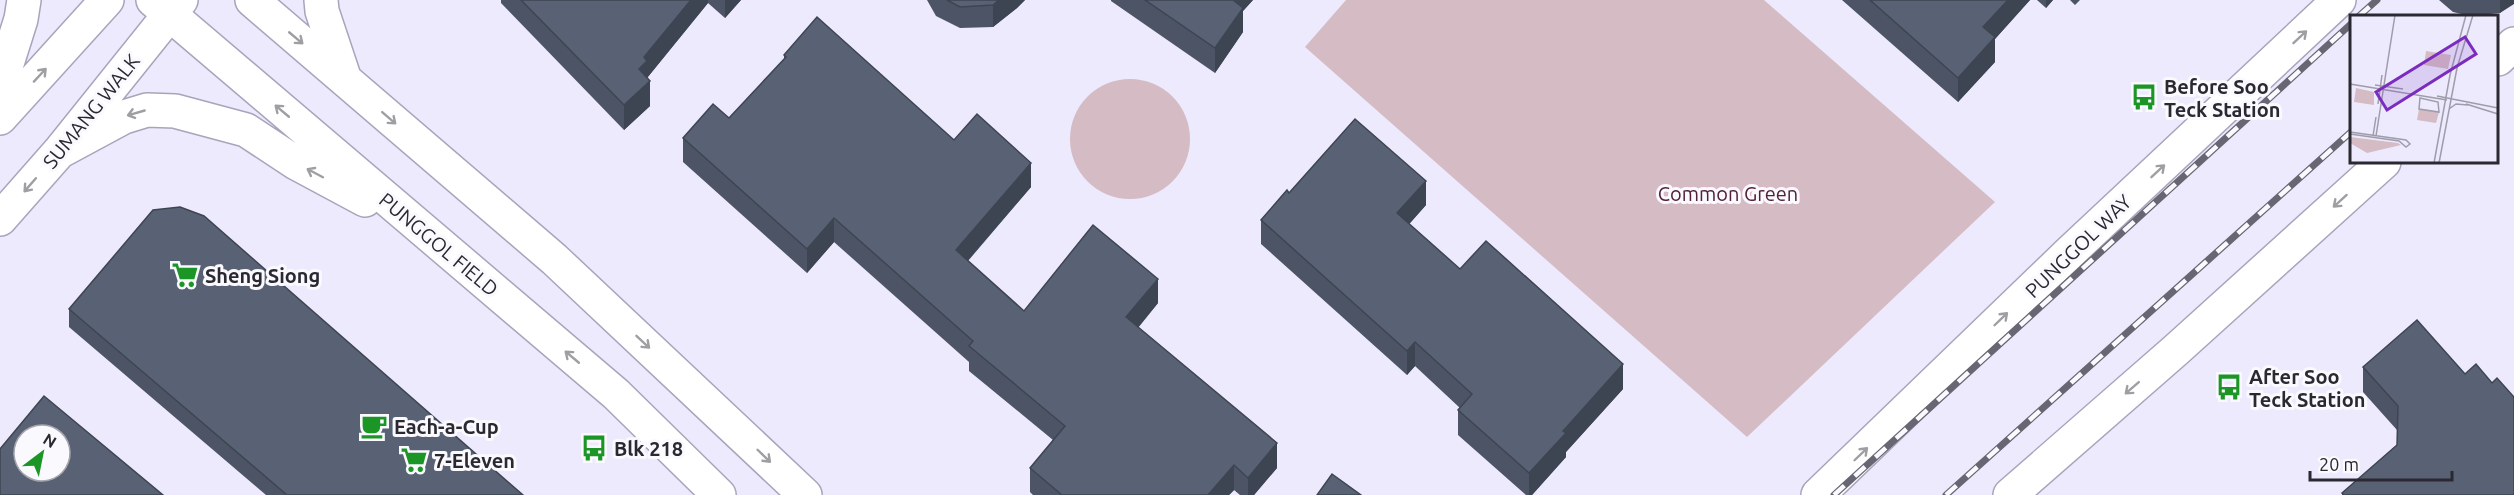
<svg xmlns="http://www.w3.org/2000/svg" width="2514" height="495" viewBox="0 0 2514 495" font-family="Ubuntu,sans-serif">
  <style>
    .green { fill: #d4bbc4 }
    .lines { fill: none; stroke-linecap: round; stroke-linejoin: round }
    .minor-casing { stroke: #a8a4bb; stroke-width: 36 }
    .major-casing { stroke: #a8a4bb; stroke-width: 36 }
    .minor { stroke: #fff; stroke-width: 33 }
    .major { stroke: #fff; stroke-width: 33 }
    .rail-casing { stroke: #696673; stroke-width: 7 }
    .rail { stroke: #faf9fe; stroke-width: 4.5; stroke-dasharray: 14; stroke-linecap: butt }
    .wall { fill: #4d5465 }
    .shaded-wall { fill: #3e4552 }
    .building { fill: #596275; stroke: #3e4552; stroke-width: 1.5; fill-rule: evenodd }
    .oneway { stroke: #9f9ea2 }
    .labels { text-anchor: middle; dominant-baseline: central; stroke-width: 6; stroke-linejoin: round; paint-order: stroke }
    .poi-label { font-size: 20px; font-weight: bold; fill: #2a2831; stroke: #faf9fe; text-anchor: start }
    .street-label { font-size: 20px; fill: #2a2831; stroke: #faf9fe }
    .park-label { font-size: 20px; fill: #522038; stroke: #faf9fe }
    .inset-road { fill: none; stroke: #9f9cab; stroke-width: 1.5 }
    .view { fill: #7b2cbf; fill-opacity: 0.15; stroke: #7b2cbf; stroke-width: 3 }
    .inset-edge { fill: none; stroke: #2a2831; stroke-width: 3 }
  </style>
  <rect width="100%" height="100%" fill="#edeafd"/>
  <path class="green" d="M1346,0H1764L1995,202L1747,437L1305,47Z
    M1070 139a60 60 0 1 1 120 0a60 60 0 1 1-120 0Z"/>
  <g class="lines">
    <g class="minor-casing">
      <path id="minor" d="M153,0L616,394L719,495
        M252,0L554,259L805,495
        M321,0L322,11L345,80
        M0,86L21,19L24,0
        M0,118L107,0
        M59,152L124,117L147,110L175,111L246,130L296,163L365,200
        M0,219L59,152L181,0"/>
    </g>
    <g class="major-casing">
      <path id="major" d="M2498,59L2514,44
        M1818,495L2068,254L2339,0
        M2010,495L2176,350L2384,162"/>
    </g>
    <use href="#minor" class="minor"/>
    <use href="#major" class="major"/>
    <g class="rail-casing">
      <path id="rail" d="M2359,16L2377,0
        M2483,16L2501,0
        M1834,495L2352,23
        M1946,495L2352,131"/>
    </g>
    <use href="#rail" class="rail"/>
  </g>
  <path class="wall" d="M501,0H741L725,18L708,3L647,78L650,106L624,130L501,3Z
    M927,0H1025L1017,8L993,27L960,28L936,16Z
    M1111,0H1253L1243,11V32L1215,73L1111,1Z
    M1842,0H2030L1995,39V62L1958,102Z
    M2037,0H2053L2046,8Z
    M2070,0H2080L2075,5Z
    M2439,0H2514L2500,13L2470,16L2453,12Z
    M784,55L954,140L1031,187L968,261L1024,311L1158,303L1138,328L1277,468L1254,495H1240L1234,490L1229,495H1033L1030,492V468L1053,440L969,371V362L834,242L807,273L683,162V138L729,118L784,59Z
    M1289,193L1426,205L1409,224L1460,269L1623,389L1566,452V457L1532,495H1526L1458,435V410L1460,408L1415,366L1407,375L1261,244V220Z
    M69,309L523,495H266L69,327Z
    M2363,367L2465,374L2492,383L2514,495H2342V493L2397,445V430L2363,392Z"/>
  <path class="shaded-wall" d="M691,0H708V3L647,78V84L650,81V106L624,130V105L644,57Z
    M725,0H741L725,18Z
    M999,0H1025L1017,8L993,27V5Z
    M1232,0H1253L1243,11V32L1215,73V48Z
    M2008,0H2030L1995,39V62L1958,102V78L1983,27Z
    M2046,0H2053L2046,8Z
    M2500,0H2514V4L2500,13Z
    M1031,163V187L956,274V250Z
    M1426,181V205L1397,238V213Z
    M834,218V242L807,273V249Z
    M1158,279V303L1126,342V317Z
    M1415,342V366L1407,375V351Z
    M1623,364V389L1566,452V457L1532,495H1529V473L1563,431Z
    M1277,443V468L1254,495H1248V478Z
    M1234,465V490L1229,495H1208Z"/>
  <path class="building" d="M521,0H691L644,57L647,61L639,69L650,81L624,105Z
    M947,0H999L993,5L960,7Z
    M1145,0H1233L1243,8L1215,48Z
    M1870,0H2008L1983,27L1995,37L1958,78Z
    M817,17L954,140L977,114L1031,163L956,250L1024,311L1093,225L1158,279L1126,317L1277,443L1248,478L1234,465L1208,495H1062L1030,468L1065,426L969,346L973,341L834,218L807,249L683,138L713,104L729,118L786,57L784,55Z
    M1355,119L1426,181L1397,213L1460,269L1486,241L1623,364L1563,431L1566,433L1529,473L1458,410L1472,394L1415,342L1407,351L1261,220L1287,190L1289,193Z
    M180,207L204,216L523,495H287L69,309L153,210Z
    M2417,320L2465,374L2476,364L2492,383L2497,378L2514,397V495H2344L2342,493L2397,445L2398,406L2363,367Z
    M44,396L163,495H0V449ZM24,435H60V471H24Z
    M1332,474L1361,495H1317Z"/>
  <defs><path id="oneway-shaft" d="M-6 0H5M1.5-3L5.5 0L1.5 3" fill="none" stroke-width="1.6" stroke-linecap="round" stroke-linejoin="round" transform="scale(1.5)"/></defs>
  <g class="oneway">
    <use href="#oneway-shaft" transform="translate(2300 37) rotate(-43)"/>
    <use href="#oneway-shaft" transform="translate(296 38) rotate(40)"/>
    <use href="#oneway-shaft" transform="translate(40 75) rotate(-47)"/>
    <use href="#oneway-shaft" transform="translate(282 111) rotate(-140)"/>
    <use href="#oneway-shaft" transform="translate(136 113) rotate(164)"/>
    <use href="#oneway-shaft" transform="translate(389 118) rotate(41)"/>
    <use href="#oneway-shaft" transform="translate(2158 171) rotate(-43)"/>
    <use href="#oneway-shaft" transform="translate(315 173) rotate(-152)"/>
    <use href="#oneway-shaft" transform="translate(30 185) rotate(131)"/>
    <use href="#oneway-shaft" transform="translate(2340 201) rotate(138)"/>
    <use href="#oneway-shaft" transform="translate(2001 319) rotate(-44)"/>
    <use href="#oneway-shaft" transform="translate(643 342) rotate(43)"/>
    <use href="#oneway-shaft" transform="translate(572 357) rotate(-140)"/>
    <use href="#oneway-shaft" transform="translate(2132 388) rotate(139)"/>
    <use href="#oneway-shaft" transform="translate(1861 454) rotate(-44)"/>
    <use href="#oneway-shaft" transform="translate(764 456) rotate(44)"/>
  </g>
  <defs>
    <g id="bus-bare" transform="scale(2.07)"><path d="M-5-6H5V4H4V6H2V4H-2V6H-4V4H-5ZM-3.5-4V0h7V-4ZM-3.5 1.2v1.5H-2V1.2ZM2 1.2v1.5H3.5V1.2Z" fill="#1b9626" stroke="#faf9fe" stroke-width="2.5" paint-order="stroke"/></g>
    <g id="supermarket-bare" transform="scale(2.07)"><path d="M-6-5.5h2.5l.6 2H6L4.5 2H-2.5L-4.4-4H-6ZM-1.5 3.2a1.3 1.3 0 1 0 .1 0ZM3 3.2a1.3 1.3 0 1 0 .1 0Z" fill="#1b9626" stroke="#faf9fe" stroke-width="2.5" paint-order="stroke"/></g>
    <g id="cafe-bare" transform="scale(2.07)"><path d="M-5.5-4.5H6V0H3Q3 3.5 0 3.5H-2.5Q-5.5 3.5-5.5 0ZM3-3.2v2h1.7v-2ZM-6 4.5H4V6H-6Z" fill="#1b9626" stroke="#faf9fe" stroke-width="2.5" paint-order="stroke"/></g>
  </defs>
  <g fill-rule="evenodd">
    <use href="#bus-bare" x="2144" y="97"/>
    <use href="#supermarket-bare" x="185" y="275"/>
    <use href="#bus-bare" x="2229" y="387"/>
    <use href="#cafe-bare" x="374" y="426"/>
    <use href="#bus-bare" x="594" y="448"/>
    <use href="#supermarket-bare" x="414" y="460"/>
  </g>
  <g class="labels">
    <g class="poi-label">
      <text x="2164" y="86">Before Soo<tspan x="2164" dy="23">Teck Station</tspan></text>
      <text x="205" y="275">Sheng Siong</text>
      <text x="2249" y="376">After Soo<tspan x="2249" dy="23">Teck Station</tspan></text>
      <text x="394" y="426">Each-a-Cup</text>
      <text x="614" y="448">Blk 218</text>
      <text x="434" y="460">7-Eleven</text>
    </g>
    <g class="street-label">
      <text transform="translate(91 111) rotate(-51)">SUMANG WALK</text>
      <text transform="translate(439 244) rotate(40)">PUNGGOL FIELD</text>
      <text transform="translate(2078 246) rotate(-44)">PUNGGOL WAY</text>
    </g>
    <g class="park-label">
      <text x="1728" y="193">Common Green</text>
    </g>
  </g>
  <g transform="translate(2350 15)">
    <rect width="148" height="148" fill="#edeafd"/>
    <path d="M76,36L101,40L98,54L74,50ZM6,73L24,77V90L4,87ZM69,94L89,97L86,108L67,105ZM0,122L48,128L51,130L17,138L0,128Z" fill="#d4bbc4"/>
    <path class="inset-road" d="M0,69L97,85M25,70L53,74M87,81L148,93M70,83L88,87L89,97L69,94ZM28,89L32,60M116,89L148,99M99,94L106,89L118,90M0,117L56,125L60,129L56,132L49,126L0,119M23,121L26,102M26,121L45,0M84,148L100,60L116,0M89,148L107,53L123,0"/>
    <path class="view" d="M115,22L126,39L37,95L26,77Z"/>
    <rect width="148" height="148" class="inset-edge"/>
  </g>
  <g transform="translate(42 453) rotate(32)"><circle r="28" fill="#faf9fe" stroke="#a7a5ac" stroke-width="1.5"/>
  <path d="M0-4.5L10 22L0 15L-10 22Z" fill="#1b9626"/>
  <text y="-9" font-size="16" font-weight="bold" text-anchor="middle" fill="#2a2831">N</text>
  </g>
  <path d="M2310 471v9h142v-9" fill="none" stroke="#2a2831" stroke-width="3"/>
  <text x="2319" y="471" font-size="18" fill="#2a2831" stroke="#faf9fe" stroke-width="4.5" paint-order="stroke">20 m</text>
</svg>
